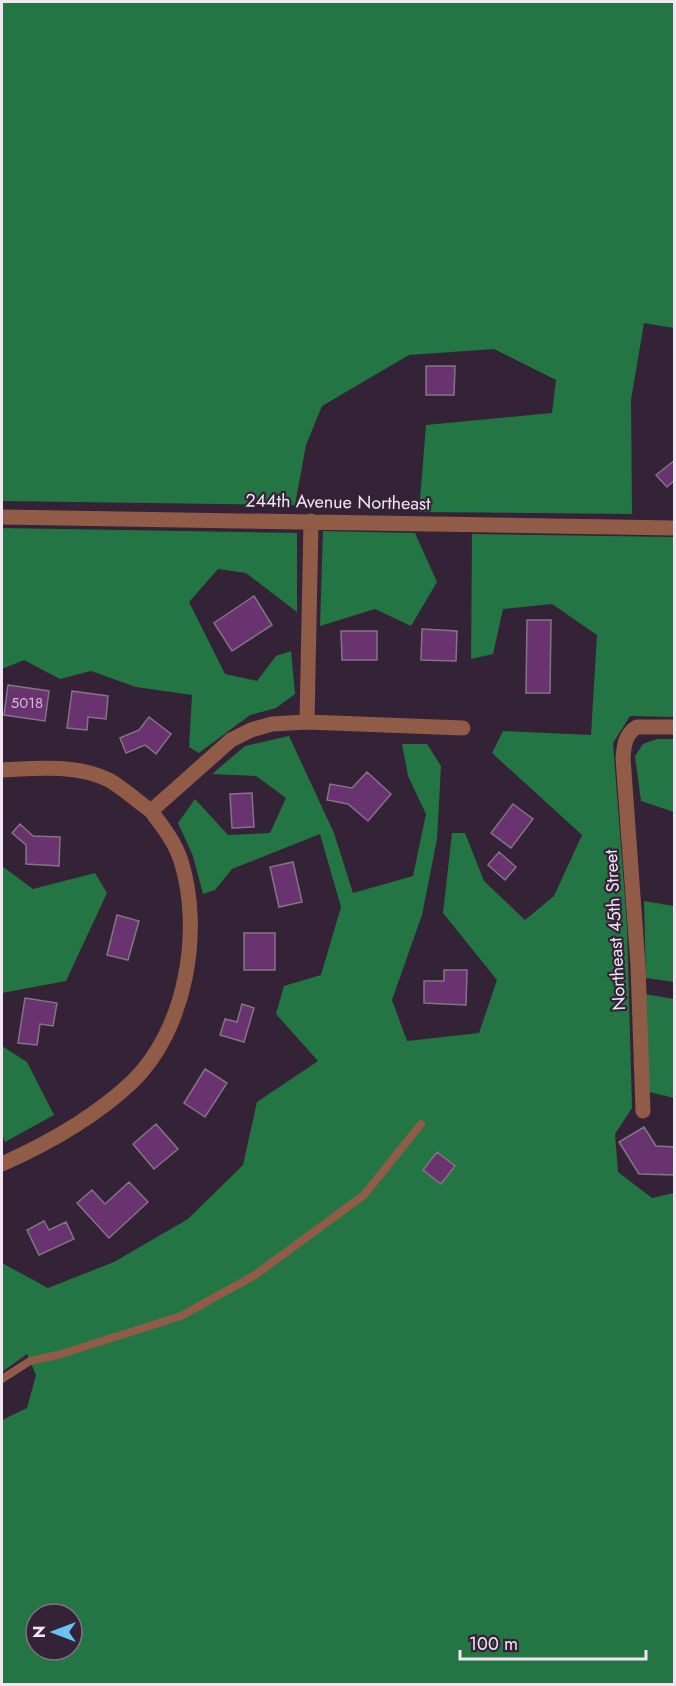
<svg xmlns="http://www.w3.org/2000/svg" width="676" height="1686" viewBox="0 0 676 1686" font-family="Jost,sans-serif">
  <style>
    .forest { fill: #237543; fill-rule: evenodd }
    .building { fill: #68336e; stroke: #867288; stroke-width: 1.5 }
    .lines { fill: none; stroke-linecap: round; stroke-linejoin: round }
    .service { stroke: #915c47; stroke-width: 8 }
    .minor { stroke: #915c47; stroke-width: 15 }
    .labels { text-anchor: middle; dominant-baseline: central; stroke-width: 4.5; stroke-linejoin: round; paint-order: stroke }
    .number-label { font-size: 15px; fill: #d0b9d2 }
    .street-label { font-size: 18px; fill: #f2e6f3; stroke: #342336 }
  </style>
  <rect width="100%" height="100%" fill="#342336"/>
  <path class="forest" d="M2,2H674V328L644,323L631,400L632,514L419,512L426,425L552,413L556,380L494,349L409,355L322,406L306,445L295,505L2,501Z
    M2,528L297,533V612L246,573L218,569L189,602L225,674L257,681L276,656L291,651L295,694L276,708L250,715L199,753L189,747L192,695L136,687L91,671L60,679L24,660L2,669Z
    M323,531L415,533L437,582L411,626L375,609L320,626Z
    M472,534L674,537V717L630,716L613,743L627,925L632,1108L615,1134L618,1172L652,1198L674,1193V1684H2V1420L27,1408L36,1375L27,1354L2,1372V1263L48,1288L114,1262L188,1219L243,1165L257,1102L318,1061L276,1014L284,986L321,975L341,907L320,834L232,869L215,890L203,894L193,856L178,823L195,799L228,835L270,833L286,798L256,776L212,774L245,746L289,736L334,833L353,893L413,876L426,814L408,776L402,744H427L441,766L437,839L422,915L392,1000L407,1041L479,1033L497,980L443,913L452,833H465L484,881L525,920L554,896L582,835L492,753L503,731L591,735L597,635L552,604L503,609L493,654L471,659ZM36,1614H72V1650H36Z
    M657,739H674V812L641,801L635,756L643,744Z
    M2,866L33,889L95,873L107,893L66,981L2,993Z
    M644,901L674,906V982L646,978Z
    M645,994L674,999V1098L649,1092Z
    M2,1039V1046L27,1062L54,1115L5,1142L2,1134Z"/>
  <path class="building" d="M426,366H455L454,395H426Z
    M675,460V480L667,487L656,475Z
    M254,596L272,625L232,651L214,623Z
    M527,620H551L550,693H526Z
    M422,629L457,631L456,661L421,660Z
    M341,631H377V660H342Z
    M8,685L49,691L45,721L4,715Z
    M72,691L108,696L106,719L88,717L87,730L67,728Z
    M149,717L171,734L156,754L145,745L126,753L120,738L139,730Z
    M367,772L391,794L368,821L348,804L327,800L330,784L352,788Z
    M252,793L254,827L232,828L230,794Z
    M513,804L533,819L511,848L491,833Z
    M20,824L33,836L60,837L59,866L26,864V845L12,833Z
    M499,852L516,867L505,880L488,865Z
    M293,862L302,902L279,907L270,867Z
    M117,915L139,921L128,960L107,955Z
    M244,933H275V970H244Z
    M444,970H467L466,1005L424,1003V981H444Z
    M25,998L57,1003L53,1026L40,1024L37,1045L18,1043Z
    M242,1004L254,1008L244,1042L220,1035L225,1019L237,1022Z
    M205,1069L227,1083L205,1117L184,1103Z
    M156,1124L178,1149L154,1169L133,1144Z
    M644,1127L656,1146L675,1147V1175L639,1174L619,1142Z
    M437,1152L455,1166L441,1184L423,1170Z
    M129,1182L148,1202L109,1238L77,1203L92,1190L105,1204Z
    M44,1221L49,1230L66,1222L74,1239L39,1255L27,1230Z"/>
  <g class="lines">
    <path class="service" d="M2,1379L30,1361L58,1355L181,1316L255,1275L364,1195L421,1124"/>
    <path class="minor" d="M2,517L674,528
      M307,722L311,521
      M2,770C37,768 76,764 109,780C123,788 137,801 151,811L231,740L251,730L272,724L307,722L463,728
      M643,1111L638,965L623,758C624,746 625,734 637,727H674
      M2,1164C49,1143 94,1118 132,1082C186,1030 203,931 181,861C175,842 163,827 151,811"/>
  </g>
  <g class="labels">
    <g class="number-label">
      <text x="27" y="703">5018</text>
    </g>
    <g class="street-label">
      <text transform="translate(338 502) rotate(1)">244th Avenue Northeast</text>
      <text transform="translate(615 930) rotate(-93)">Northeast 45th Street</text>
    </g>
  </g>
  <rect width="676" height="1686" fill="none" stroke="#f2e6f3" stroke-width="6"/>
  <g transform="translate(54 1632) rotate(270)"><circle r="28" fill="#342336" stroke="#807182" stroke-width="1.5"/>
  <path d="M0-4.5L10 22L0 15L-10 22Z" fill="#6bc3f2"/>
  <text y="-9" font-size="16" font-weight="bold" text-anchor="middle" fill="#f2e6f3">N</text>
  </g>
  <path d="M460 1650v9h186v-9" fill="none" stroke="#f2e6f3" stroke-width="3"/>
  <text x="469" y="1650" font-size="18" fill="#f2e6f3" stroke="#342336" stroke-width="4.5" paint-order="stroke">100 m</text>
</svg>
